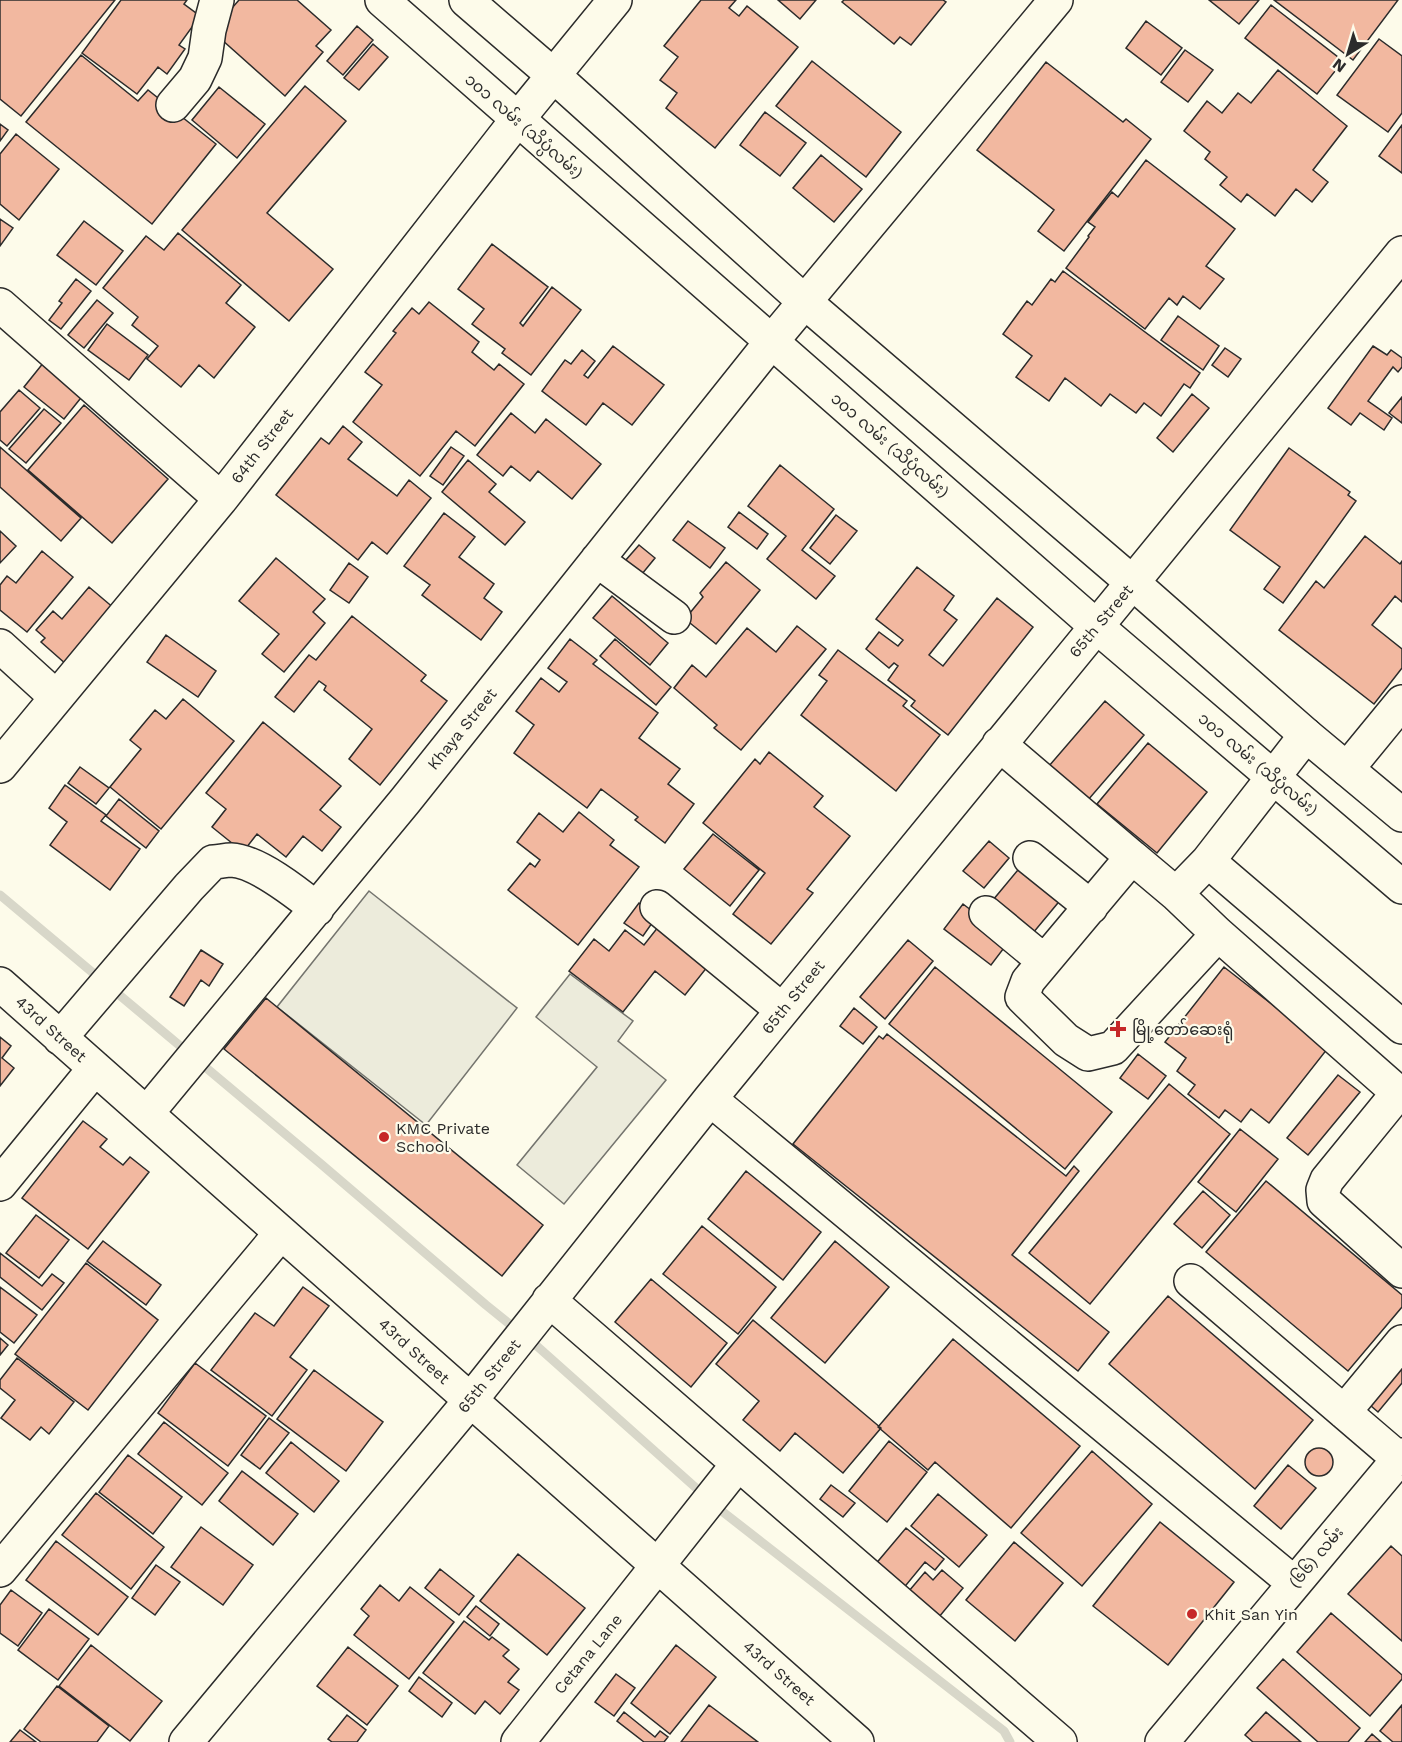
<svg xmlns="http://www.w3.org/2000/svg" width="1402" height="1742" viewBox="0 0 1402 1742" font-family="'Work Sans','Noto Sans Myanmar',sans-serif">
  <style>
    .green { fill: #ecebdb; stroke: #74746e; stroke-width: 1.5 }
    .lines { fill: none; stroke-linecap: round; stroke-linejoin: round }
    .stream { stroke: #d8d7c9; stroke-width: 9 }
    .building { fill: #f2b8a0; stroke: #2b2b2b; stroke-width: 1.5 }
    .minor-casing { stroke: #2b2b2b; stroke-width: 36 }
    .major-casing { stroke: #2b2b2b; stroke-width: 36 }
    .minor { stroke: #fdfbea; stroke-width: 33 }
    .major { stroke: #fdfbea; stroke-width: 33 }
    .poi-dot { fill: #c62828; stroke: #fdfbea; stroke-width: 2 }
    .labels { text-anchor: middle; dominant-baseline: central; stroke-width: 4.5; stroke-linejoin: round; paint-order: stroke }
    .street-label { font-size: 16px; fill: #2b2b2b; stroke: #fdfbea }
    .poi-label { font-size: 16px; fill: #2b2b2b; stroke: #fdfbea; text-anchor: start }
  </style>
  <rect width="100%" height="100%" fill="#fdfbea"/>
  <path class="green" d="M369,891L517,1008L426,1125L277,1007Z
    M570,974L633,1021L618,1041L666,1080L564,1204L517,1165L597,1067L536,1017Z"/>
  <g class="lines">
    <path class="stream" d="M0,895L321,1164L486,1305L538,1347L723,1512L1004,1731L1010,1742"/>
  </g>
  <path class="building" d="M0,0H115L21,116L0,99Z
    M121,0H187L184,4L200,16L179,45L185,49L167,74L158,67L137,94L82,53Z
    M239,0H297L331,30L316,46L323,52L285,96L212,31Z
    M701,0H736L729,8L739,16L747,6L798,47L715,148L666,108L677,93L660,80L678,57L664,46Z
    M778,0H816L800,19Z
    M844,0H943L946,2L911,45L900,37L894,44L842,2Z
    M1209,0H1259L1239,24Z
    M1274,0H1398L1353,60Z
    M1271,5L1343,61L1317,94L1245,38Z
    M1146,21L1182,48L1161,75L1126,48Z
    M357,26L373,40L343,75L327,61Z
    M1379,39L1402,56V113L1388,132L1337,95Z
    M373,44L388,57L359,90L344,78Z
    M1185,50L1213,70L1188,102L1161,82Z
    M81,55L138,101L148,90L216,144L152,224L26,122Z
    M812,61L901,132L866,177L776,106Z
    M1046,62L1123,122L1126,119L1151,139L1064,251L1038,231L1054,210L977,150Z
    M1278,70L1347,126L1313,170L1328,182L1312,202L1296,189L1275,216L1247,194L1241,202L1220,185L1227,177L1205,159L1210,152L1184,131L1207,101L1222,113L1238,93L1251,103Z
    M305,86L346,121L267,213L333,269L289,321L182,230Z
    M219,87L265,124L237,158L192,120Z
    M765,112L806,143L780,176L740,145Z
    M0,124L8,130L0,141Z
    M1402,125V173L1379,156Z
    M16,134L59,169L19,220L0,204V154Z
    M821,155L862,189L834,222L793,188Z
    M1146,160L1235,229L1206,266L1224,279L1200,309L1183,296L1177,305L1169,298L1145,329L1066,268L1089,237L1088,236L1095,227L1088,222L1112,192L1118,197Z
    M0,219L13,228L0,246Z
    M84,221L123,251L96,285L57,255Z
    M178,233L241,285L226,303L255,327L214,378L199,365L181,387L147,359L158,346L132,325L138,317L103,288L146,236L164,250Z
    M492,244L548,287L520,323L523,326L552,287L581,310L531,375L502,353L505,349L472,324L484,309L458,289Z
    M1063,271L1200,373L1190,388L1184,384L1161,416L1144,403L1136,413L1110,394L1101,406L1065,378L1049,401L1016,377L1032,356L1003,334L1027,301L1032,305L1051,279L1055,282Z
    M76,279L91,291L61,329L49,320L62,303L59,301Z
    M97,300L113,313L84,348L68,335Z
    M429,302L479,342L472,352L494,370L499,364L524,384L475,446L456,431L420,476L353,422L382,385L365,372L396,333L393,331L412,308L419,314Z
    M1178,316L1219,346L1203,370L1161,340Z
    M107,324L148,355L129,380L88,350Z
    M613,346L664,385L632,425L603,403L586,425L542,391L565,360L571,364L582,350L595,361L584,375L588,378Z
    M1373,346L1387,355L1391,350L1402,358V367L1398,372L1393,367L1368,401L1392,418L1384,430L1360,413L1351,425L1328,408Z
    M1225,348L1241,359L1228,377L1212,365Z
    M48,357L88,389L64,419L24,387Z
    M19,390L40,408L7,446L0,440V412Z
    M1192,394L1209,408L1173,452L1157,438Z
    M1402,397V423L1389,413Z
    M84,405L168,479L112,543L28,470Z
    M44,409L61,423L26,463L9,449Z
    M511,413L535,433L546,419L601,464L572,499L538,471L530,481L511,466L503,476L477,455Z
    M343,426L362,442L348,459L397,496L409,480L431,498L387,554L372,542L358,560L276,495L321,438L329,444Z
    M0,447L81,518L61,541L0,487Z
    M451,447L464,456L443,485L430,476Z
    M1289,448L1350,492L1348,495L1356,501L1283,603L1264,589L1280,567L1230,530Z
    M468,460L496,484L489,492L525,522L505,545L442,492Z
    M780,465L834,509L802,550L835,576L816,599L767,559L786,536L748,506Z
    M739,512L768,534L757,549L728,527Z
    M444,513L475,537L459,557L494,584L484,598L502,612L481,640L422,595L430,585L404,566Z
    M836,515L857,531L830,564L810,548Z
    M688,521L725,548L710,568L673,540Z
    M0,531L16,546L0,563Z
    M1365,536L1400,564L1402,561V602L1395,596L1372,625L1402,649V668L1374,704L1279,630L1316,581L1324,588Z
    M639,545L655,558L642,574L625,561Z
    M42,551L73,577L27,632L0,610V585L7,576L16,583Z
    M276,558L325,599L313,612L325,623L284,672L262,654L279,634L239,601Z
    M726,562L760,590L716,644L685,619L703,597L700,593Z
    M349,563L368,577L349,603L330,590Z
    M917,567L954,596L944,610L957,620L929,655L943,666L997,598L1033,627L948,735L911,706L915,701L888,680L898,666L894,663L889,668L866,649L879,632L898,646L903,640L876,619Z
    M89,587L115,609L67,665L41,642L45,638L36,630L53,611L62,619Z
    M612,596L668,643L650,665L593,618Z
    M352,616L426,675L421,681L447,701L380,785L349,759L372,729L324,690L326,686L319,681L294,712L275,697L309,655L316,660Z
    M797,626L826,649L741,750L714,728L717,725L674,688L692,665L706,677L747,628L776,652Z
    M166,635L216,671L198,697L147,662Z
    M570,639L597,660L593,664L658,713L639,738L680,769L668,784L694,804L665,843L635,820L638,817L601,789L587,808L514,753L534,725L516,711L541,678L559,692L567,682L548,668Z
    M615,639L671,687L656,705L600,656Z
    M838,650L907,701L903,706L940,735L896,791L801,715L827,681L819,675Z
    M183,699L234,741L161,829L110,787L141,749L130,740L155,710L166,719Z
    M1105,701L1144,735L1088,800L1049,766Z
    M263,722L341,786L320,810L341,827L322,851L303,836L286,857L257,834L243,852L212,827L226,809L206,793Z
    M1148,743L1207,792L1157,853L1097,804Z
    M769,752L823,796L814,807L850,836L807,889L813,893L771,944L733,914L765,873L703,823L755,759L760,764Z
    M80,767L109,788L96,804L68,783Z
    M65,785L106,815L101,821L140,849L110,890L50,845L67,822L49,808Z
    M119,799L159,831L146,848L106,816Z
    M579,812L614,840L610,845L639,867L578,945L508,890L530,863L535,867L540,860L517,842L539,813L563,832Z
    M713,834L759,870L730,906L684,869Z
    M989,841L1009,858L984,888L963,871Z
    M1022,865L1062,898L1033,933L993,900Z
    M639,903L657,916L643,936L624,923Z
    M963,904L1010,940L991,965L944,929Z
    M662,922L712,961L685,995L655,971L623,1012L569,971L594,939L609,951L625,930L644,945Z
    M908,940L933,961L885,1019L860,997Z
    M201,950L223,964L209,986L201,980L184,1006L170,997Z
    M935,967L1112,1112L1065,1169L889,1024Z
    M1224,967L1328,1048L1269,1123L1251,1109L1241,1122L1225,1110L1219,1118L1188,1094L1195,1085L1177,1071L1186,1058L1165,1042Z
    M266,998L543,1225L502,1276L224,1049Z
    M854,1008L877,1027L863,1044L840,1026Z
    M887,1034L1066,1176L1074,1166L1079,1171L1012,1255L1109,1332L1078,1371L793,1144L879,1036L883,1039Z
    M0,1037L11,1046L2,1058L14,1068L0,1086Z
    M1138,1054L1166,1076L1148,1099L1120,1078Z
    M1338,1075L1360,1092L1308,1155L1287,1138Z
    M1169,1084L1230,1134L1090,1304L1029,1253Z
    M83,1121L107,1139L100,1147L123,1165L130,1157L149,1172L88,1249L22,1198Z
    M1240,1129L1278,1159L1236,1212L1198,1182Z
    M746,1171L821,1232L783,1280L708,1219Z
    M1266,1181L1402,1295V1307L1348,1371L1206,1252Z
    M1203,1191L1230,1215L1202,1248L1174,1224Z
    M36,1215L69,1240L39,1278L6,1253Z
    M702,1226L776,1287L738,1334L663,1274Z
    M103,1241L161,1285L146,1305L87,1261Z
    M835,1241L889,1287L825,1363L771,1318Z
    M0,1253L42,1286L52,1274L64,1283L42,1310L0,1277Z
    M86,1263L158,1320L88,1410L15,1354Z
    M651,1279L727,1343L691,1387L615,1322Z
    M0,1287L37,1315L14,1343L0,1332Z
    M303,1287L329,1306L290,1357L307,1370L272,1416L211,1370L255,1313L274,1326Z
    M1168,1296L1313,1420L1255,1489L1109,1364Z
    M753,1320L881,1428L843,1473L795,1433L780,1451L743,1420L759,1401L716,1364Z
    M0,1338L8,1345L0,1355Z
    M953,1339L1080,1446L1011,1528L935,1462L928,1470L878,1427Z
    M17,1358L74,1402L49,1434L41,1427L30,1440L1,1418L15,1400L0,1388V1380Z
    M195,1363L266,1416L228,1466L158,1413Z
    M1402,1363V1383L1378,1412L1363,1399Z
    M314,1370L383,1422L346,1471L277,1419Z
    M269,1418L289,1433L260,1469L241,1455Z
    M164,1422L228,1473L202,1505L138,1454Z
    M889,1441L927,1472L887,1522L849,1491Z
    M291,1442L339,1481L314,1512L266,1473Z
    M1305 1462a14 14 0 1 1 28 0a14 14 0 1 1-28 0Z
    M1092,1451L1152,1504L1082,1586L1021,1533Z
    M128,1455L182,1497L153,1534L99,1492Z
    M1288,1465L1316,1488L1281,1529L1254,1506Z
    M242,1471L298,1514L273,1545L219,1501Z
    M831,1485L855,1503L843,1517L820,1499Z
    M96,1493L164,1547L131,1589L62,1535Z
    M938,1494L987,1535L959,1567L911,1526Z
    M1160,1522L1234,1582L1168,1665L1093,1606Z
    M201,1527L253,1565L223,1605L171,1567Z
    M906,1528L944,1559L935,1570L925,1562L902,1590L874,1566Z
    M56,1541L128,1597L98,1635L26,1580Z
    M1014,1542L1063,1583L1015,1641L966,1600Z
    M1391,1546L1402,1556V1641L1348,1594Z
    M518,1554L585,1608L547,1655L480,1601Z
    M156,1565L180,1582L155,1615L132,1598Z
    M440,1569L474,1596L459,1615L425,1588Z
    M942,1570L963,1588L939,1617L909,1591L925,1572L933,1580Z
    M380,1585L399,1601L410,1587L454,1622L409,1679L354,1635L369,1616L361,1609Z
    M11,1590L42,1613L18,1646L0,1633V1605Z
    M476,1606L499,1624L490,1636L467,1617Z
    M49,1609L89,1639L58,1680L18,1650Z
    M1331,1613L1402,1675V1679L1370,1716L1297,1652Z
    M464,1621L489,1640L492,1637L509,1650L503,1656L519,1669L508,1682L519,1690L500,1714L485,1701L475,1714L423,1673Z
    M91,1645L162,1701L130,1741L59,1686Z
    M676,1645L716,1677L670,1734L631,1703Z
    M348,1647L398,1686L367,1725L317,1686Z
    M1283,1659L1360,1728L1348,1742H1318L1257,1688Z
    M616,1674L635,1688L614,1716L595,1702Z
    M419,1677L452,1703L442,1717L409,1691Z
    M57,1686L109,1726L97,1742H41L24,1729Z
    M709,1705L758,1742H681Z
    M1402,1705V1742H1393L1380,1731Z
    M624,1712L655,1737L660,1731L668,1737L664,1742H644L617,1721Z
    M1266,1712L1301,1742H1253L1245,1735Z
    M347,1715L366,1730L357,1742H332L328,1739Z
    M20,1730L36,1742H10Z
    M1372,1734L1381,1742H1365Z"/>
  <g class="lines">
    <g class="minor-casing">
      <path id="minor" d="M173,105L195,79L205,58L209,30L217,0
        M0,305L221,499
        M597,560L674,617
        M0,646L56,697
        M1306,735L1208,861L1402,1027
        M999,744L1132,857
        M0,766L221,499L517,120L615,0
        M1347,769L1402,702
        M1030,858L1091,907
        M1208,861L1176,894L1132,857L1028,981L1022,997L1066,1040L1088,1054L1113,1048L1218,934
        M1176,894L1218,934L1402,1096
        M657,907L782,1010
        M986,913L1044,961
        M0,984L857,1742
        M60,1038L189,887L213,862C219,862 225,860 231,860C257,861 297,893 317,909
        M1398,1093L1327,1180L1323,1190L1324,1201L1402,1271
        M710,1099L1294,1583
        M147,1113L405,801L772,341L1056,0
        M0,1184L95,1068
        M1191,1281L1399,1459
        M549,1300L1060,1742
        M1344,1412L1402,1342
        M0,1570L281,1233
        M186,1742L470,1401L710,1099L1402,253
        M518,1742L738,1464
        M1162,1742L1402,1455"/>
    </g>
    <g class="major-casing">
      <path id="major" d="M382,0L1096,626L1402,887
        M466,0L553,75L805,302L1133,583L1306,735L1402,815"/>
    </g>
    <use href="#minor" class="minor"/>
    <use href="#major" class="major"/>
  </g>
  <g class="poi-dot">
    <path d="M1115 1020h6v6h6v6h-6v6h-6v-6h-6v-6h6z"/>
    <circle cx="384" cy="1137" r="6"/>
    <circle cx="1192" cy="1614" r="6"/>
  </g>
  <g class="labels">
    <g class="street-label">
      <text transform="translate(524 126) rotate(41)">၁၀၁ လမ်း (သိပ္ပံလမ်း)</text>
      <text transform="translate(890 445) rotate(41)">၁၀၁ လမ်း (သိပ္ပံလမ်း)</text>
      <text transform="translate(262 446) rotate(-52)">64th Street</text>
      <text transform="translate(1101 621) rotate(-50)">65th Street</text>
      <text transform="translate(462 729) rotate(-51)">Khaya Street</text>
      <text transform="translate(1258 764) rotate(40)">၁၀၁ လမ်း (သိပ္ပံလမ်း)</text>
      <text transform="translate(793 997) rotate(-51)">65th Street</text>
      <text transform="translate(51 1029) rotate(42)">43rd Street</text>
      <text transform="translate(414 1351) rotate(42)">43rd Street</text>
      <text transform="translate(489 1376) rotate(-51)">65th Street</text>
      <text transform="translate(1316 1557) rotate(-50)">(၆၆) လမ်း</text>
      <text transform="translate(588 1654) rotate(-51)">Cetana Lane</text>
      <text transform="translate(779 1673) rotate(41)">43rd Street</text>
    </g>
    <g class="poi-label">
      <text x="1132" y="1029">မြို့တော်ဆေးရုံ</text>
      <text x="396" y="1128">KMC Private<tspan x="396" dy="18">School</tspan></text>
      <text x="1204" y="1614">Khit San Yin</text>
    </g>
  </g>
  <g transform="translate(1348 54) rotate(217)" stroke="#fdfbea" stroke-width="4.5" paint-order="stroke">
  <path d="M0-4.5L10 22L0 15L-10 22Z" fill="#2b2b2b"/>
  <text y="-9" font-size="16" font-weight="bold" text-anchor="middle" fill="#2b2b2b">N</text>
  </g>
</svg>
